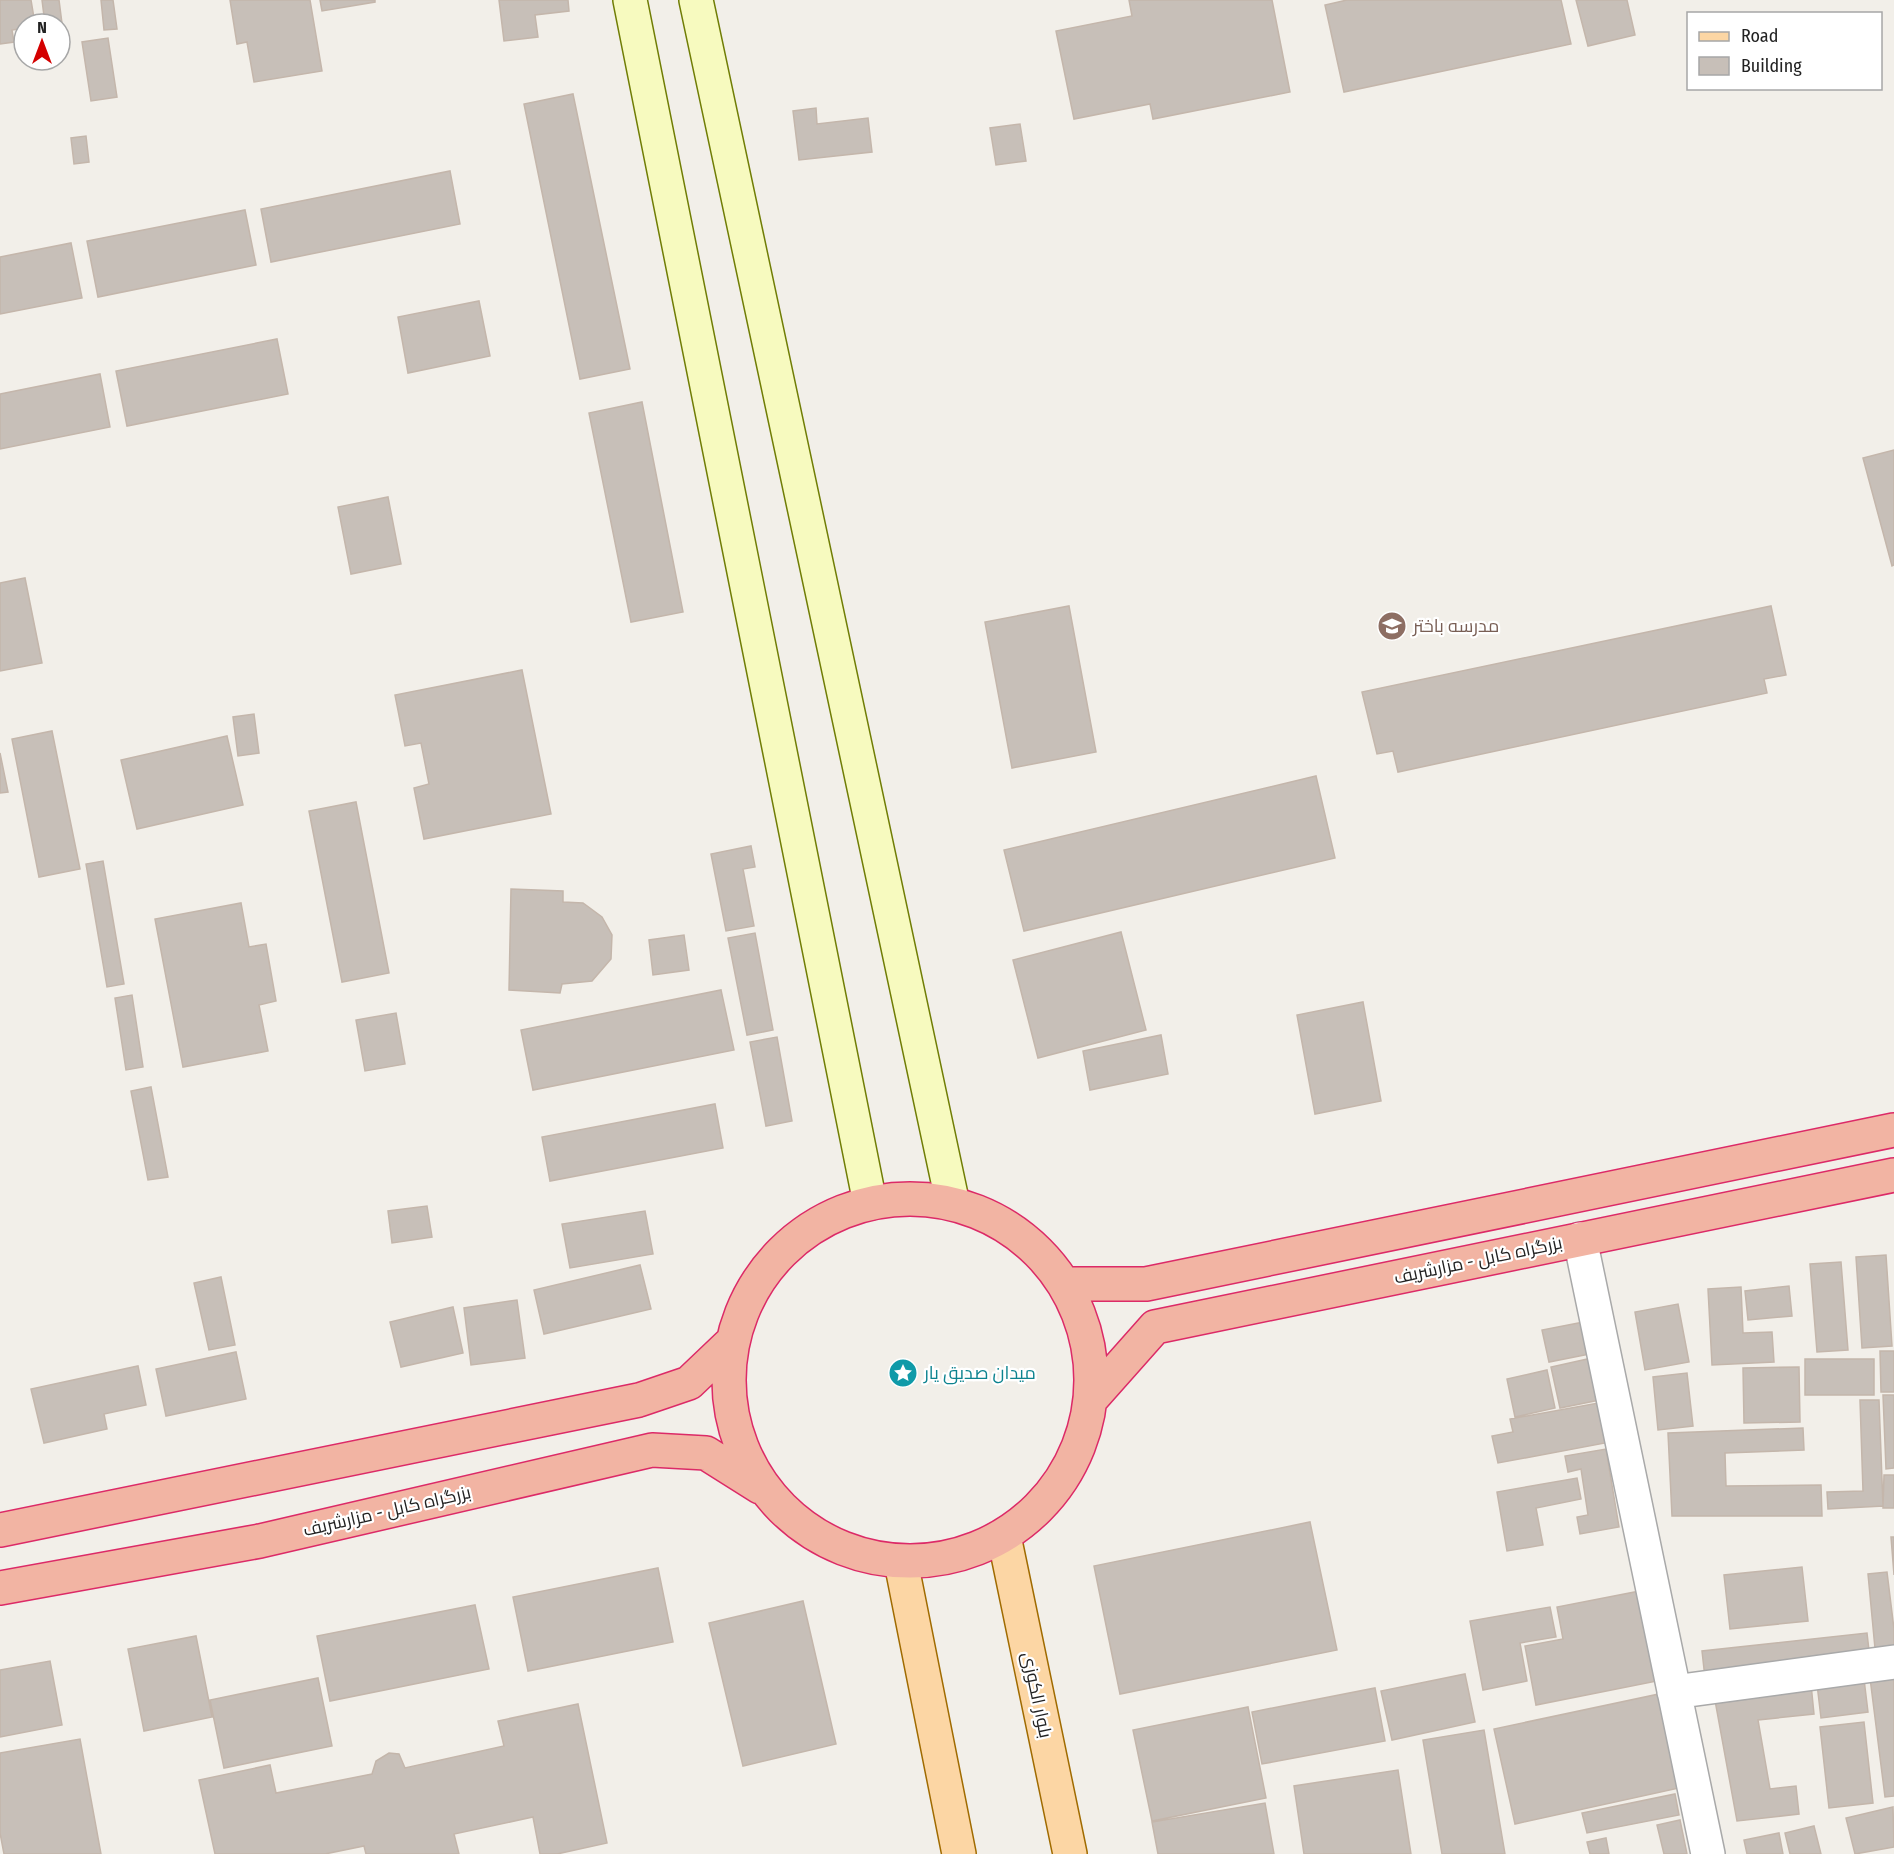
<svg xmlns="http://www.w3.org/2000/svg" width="1894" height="1854" viewBox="0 0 1894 1854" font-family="'Fira Sans Condensed',Cairo,sans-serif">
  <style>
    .building { fill: #c7bfb8; stroke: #c4b6ab; stroke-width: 1.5 }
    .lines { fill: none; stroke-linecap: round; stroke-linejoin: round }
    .minor-casing { stroke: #a9a9a9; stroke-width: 36 }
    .secondary-casing { stroke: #707d05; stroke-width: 36 }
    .primary-casing { stroke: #a06b00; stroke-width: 36 }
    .trunk-casing { stroke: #dc2a67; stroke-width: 36 }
    .minor { stroke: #fff; stroke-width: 33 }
    .secondary { stroke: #f7fabf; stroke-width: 33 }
    .primary { stroke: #fcd6a4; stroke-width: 33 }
    .trunk { stroke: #f2b4a3; stroke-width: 33 }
    .labels { text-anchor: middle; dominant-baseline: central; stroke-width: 4.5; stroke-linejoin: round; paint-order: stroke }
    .education-label { font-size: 18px; fill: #785e54; stroke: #fff; text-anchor: start }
    .street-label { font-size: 18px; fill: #222; stroke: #fff }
    .culture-label { font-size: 18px; fill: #0d838f; stroke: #fff; text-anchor: start }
  </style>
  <rect width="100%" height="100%" fill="#f2efe9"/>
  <path class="building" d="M0,0H31L35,24H24V28L12,30L14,42L0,44Z
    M42,0H59L64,39L60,40V24H45Z
    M101,0H113L117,29L104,30Z
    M230,0H310L322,71L254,82L247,42L237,44Z
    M320,0H375V2L322,11Z
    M499,0H568L569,11L535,15L538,37L504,41Z
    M1129,0H1272L1290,92L1153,119L1150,104L1074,119L1056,31L1132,16Z
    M1347,0H1561L1571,44L1344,92L1325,5Z
    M1576,0H1627L1635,35L1588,46Z
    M108,38L117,97L91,101L82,42Z
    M573,94L630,369L580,379L524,104Z
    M816,108L817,124L868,118L872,152L799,160L793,111Z
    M1020,124L1026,161L996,165L990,128Z
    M86,136L89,162L74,164L71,138Z
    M450,171L460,224L271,262L261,209Z
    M245,210L256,265L98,297L87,241Z
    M71,243L82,298L0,314V257Z
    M479,301L490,356L408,373L398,317Z
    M277,339L288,394L127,426L116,371Z
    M100,374L110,427L0,449V394Z
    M642,402L683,612L631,622L589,413Z
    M1894,450V565L1892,566L1863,458Z
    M388,497L401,564L351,574L338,507Z
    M25,578L42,663L0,671V583Z
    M1069,606L1096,752L1012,768L985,622Z
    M1771,606L1786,675L1764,679L1767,693L1398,772L1393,751L1377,754L1362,692Z
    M522,670L551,814L424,839L414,788L429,784L421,743L405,746L395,695Z
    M254,714L259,753L238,756L233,717Z
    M52,731L80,869L39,877L12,739Z
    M227,736L243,805L137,829L121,760Z
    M0,753L8,792L0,793Z
    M1316,776L1335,858L1024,931L1004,850Z
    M356,802L389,973L342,982L309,811Z
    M751,846L755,867L743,869L754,926L726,931L711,854Z
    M103,861L124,984L107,987L86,864Z
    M511,889L563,891V902L583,903L602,917L612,935L611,959L592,981L562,984L560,993L509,990Z
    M241,903L249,947L266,944L276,1001L259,1005L268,1051L183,1067L155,919Z
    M1121,932L1146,1030L1038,1058L1013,960Z
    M755,933L773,1030L747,1035L728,938Z
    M684,935L689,970L653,975L649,940Z
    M721,990L734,1050L533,1090L521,1030Z
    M132,995L143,1067L126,1070L115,998Z
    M1363,1002L1381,1101L1315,1114L1297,1015Z
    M396,1013L405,1064L365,1071L356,1020Z
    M1161,1035L1168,1074L1090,1090L1083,1051Z
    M777,1037L792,1121L766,1126L750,1042Z
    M151,1087L168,1177L148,1180L131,1091Z
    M715,1104L723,1148L550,1181L542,1137Z
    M427,1206L432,1237L392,1243L388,1211Z
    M645,1211L653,1254L570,1268L562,1224Z
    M1886,1255L1892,1346L1862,1348L1856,1257Z
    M1841,1262L1848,1350L1817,1352L1810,1264Z
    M640,1265L651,1309L544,1334L534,1290Z
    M221,1277L235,1345L209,1350L194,1283Z
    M1789,1286L1792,1316L1748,1320L1745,1291Z
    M1741,1287L1743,1333L1772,1332L1774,1362L1712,1365L1708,1289Z
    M517,1300L525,1358L471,1365L464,1308Z
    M1678,1304L1689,1362L1645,1370L1635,1312Z
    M453,1307L463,1353L401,1367L390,1322Z
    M1589,1321L1595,1353L1549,1362L1542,1330Z
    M1880,1351H1894V1392H1881Z
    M236,1352L246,1399L166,1416L156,1369Z
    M1601,1356L1610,1398L1560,1408L1551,1367Z
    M1805,1359H1874V1395H1805Z
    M138,1366L146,1405L104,1414L107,1429L44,1443L31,1389Z
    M1799,1367L1800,1422L1744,1423L1743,1368Z
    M1547,1370L1555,1408L1515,1417L1507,1379Z
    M1687,1373L1693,1426L1658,1430L1653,1377Z
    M1883,1395H1894V1468L1886,1469Z
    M1860,1400H1879L1883,1506L1828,1509L1827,1492L1863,1491Z
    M1598,1403L1605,1443L1498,1463L1492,1436L1513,1432L1510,1419Z
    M1803,1428L1804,1450L1725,1453L1726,1486L1821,1485L1822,1516H1672L1668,1433Z
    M1606,1449L1619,1527L1580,1534L1577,1517L1588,1515L1581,1469L1568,1472L1565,1456Z
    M1884,1475H1894V1508H1883Z
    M1577,1478L1581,1499L1536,1508L1543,1545L1507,1551L1497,1492Z
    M1310,1522L1337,1650L1120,1694L1094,1566Z
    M1891,1537H1894V1575Z
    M1802,1567L1808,1621L1730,1629L1724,1575Z
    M658,1568L673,1642L528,1671L513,1597Z
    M1887,1572L1894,1629V1658L1876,1659L1868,1574Z
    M1640,1591L1657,1681L1536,1705L1525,1646L1563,1639L1557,1607Z
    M803,1601L836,1744L743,1766L709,1623Z
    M475,1605L489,1669L330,1701L317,1636Z
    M1550,1607L1556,1637L1520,1643L1527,1681L1483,1690L1470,1621Z
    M1867,1633L1870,1659L1705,1678L1702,1651Z
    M196,1636L212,1717L144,1731L128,1649Z
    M50,1661L62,1725L0,1737V1670Z
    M1465,1674L1475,1722L1392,1740L1381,1691Z
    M1894,1675V1796L1885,1797L1870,1678Z
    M318,1678L332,1746L224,1768L210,1700Z
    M1864,1679L1868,1712L1821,1718L1817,1684Z
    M1811,1684L1814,1714L1758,1720L1770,1789L1796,1786L1799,1814L1737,1821L1714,1695Z
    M1375,1688L1385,1741L1262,1764L1252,1712Z
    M1659,1694L1679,1788L1515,1824L1494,1729Z
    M578,1704L607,1843L557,1854H540L533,1817L454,1834L459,1854H366L364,1846L325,1854H215L199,1780L270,1765L276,1793L372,1774L376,1761L389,1753L399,1754L405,1768L504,1746L498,1721Z
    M1248,1707L1266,1798L1152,1821L1133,1730Z
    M1864,1722L1873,1803L1829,1808L1820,1727Z
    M1484,1730L1505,1854H1442L1423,1740Z
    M80,1739L101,1854H4L0,1833V1753Z
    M1398,1770L1411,1854H1304L1294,1786Z
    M1675,1794L1679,1815L1587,1833L1582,1813Z
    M1265,1803L1274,1854H1158L1152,1822Z
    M1893,1807L1894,1847L1855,1854L1846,1818Z
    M1680,1820L1687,1854H1664L1657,1825Z
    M1814,1826L1821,1854H1790L1785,1833Z
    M1779,1833L1783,1854H1747L1744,1840Z
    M1606,1838L1609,1854H1590L1587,1842Z"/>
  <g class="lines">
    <g class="minor-casing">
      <path id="minor" d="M1580,1239L1708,1854
        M1674,1692L1894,1662"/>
    </g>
    <g class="secondary-casing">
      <path id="secondary" d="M630,0L870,1203
        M696,0L952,1200"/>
    </g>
    <g class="primary-casing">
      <path id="primary" d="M1004,1536L1070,1854
        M901,1562L959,1854"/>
    </g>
    <g class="trunk-casing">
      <path id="trunk" d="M729 1380a181 181 0 1 1 362 0a181 181 0 1 1-362 0Z
        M1065,1284H1146L1894,1130
        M1092,1398L1155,1327L1894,1175
        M0,1530L639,1400L689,1383L731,1343
        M0,1588L260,1541L652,1450L706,1453L760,1487"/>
    </g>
    <use href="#minor" class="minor"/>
    <use href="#secondary" class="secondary"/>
    <use href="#primary" class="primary"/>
    <use href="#trunk" class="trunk"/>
  </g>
  <defs>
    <g id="school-disc" transform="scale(1.5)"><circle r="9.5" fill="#8d6e63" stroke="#fff"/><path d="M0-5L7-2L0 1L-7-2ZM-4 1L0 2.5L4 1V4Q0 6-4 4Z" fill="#fff"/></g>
    <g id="sight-disc" transform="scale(1.5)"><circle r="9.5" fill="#0f9aa8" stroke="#fff"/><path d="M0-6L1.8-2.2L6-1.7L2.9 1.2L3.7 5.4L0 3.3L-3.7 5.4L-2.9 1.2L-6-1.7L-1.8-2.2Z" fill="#fff"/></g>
  </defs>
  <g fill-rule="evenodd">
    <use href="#school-disc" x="1392" y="626"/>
    <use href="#sight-disc" x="903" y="1373"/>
  </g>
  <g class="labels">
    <g class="education-label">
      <text x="1413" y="626">مدرسه باختر</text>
    </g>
    <g class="street-label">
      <text transform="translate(1478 1260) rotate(-12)">بزرگراه کابل - مزارشریف</text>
      <text transform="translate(387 1511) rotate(-13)">بزرگراه کابل - مزارشریف</text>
      <text transform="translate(1037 1695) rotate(78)">بلوار الکوزی</text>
    </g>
    <g class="culture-label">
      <text x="924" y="1373">میدان صدیق یار</text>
    </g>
  </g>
  <rect x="1687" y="12" width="195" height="78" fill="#ffffff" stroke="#a7a7a7" stroke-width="1.5"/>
  <rect x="1699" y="32" width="30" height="9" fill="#fcd6a4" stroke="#a7a7a7" stroke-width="1.5"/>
  <text x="1741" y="42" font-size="18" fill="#222222">Road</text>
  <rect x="1699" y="57" width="30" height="18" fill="#c7bfb8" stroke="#a7a7a7" stroke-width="1.5"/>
  <text x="1741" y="72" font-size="18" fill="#222222">Building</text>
  <g transform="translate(42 42)"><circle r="28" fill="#ffffff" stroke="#a7a7a7" stroke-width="1.5"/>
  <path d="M0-4.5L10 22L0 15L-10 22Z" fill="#d40000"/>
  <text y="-9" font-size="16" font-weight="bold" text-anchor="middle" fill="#222222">N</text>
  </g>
</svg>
